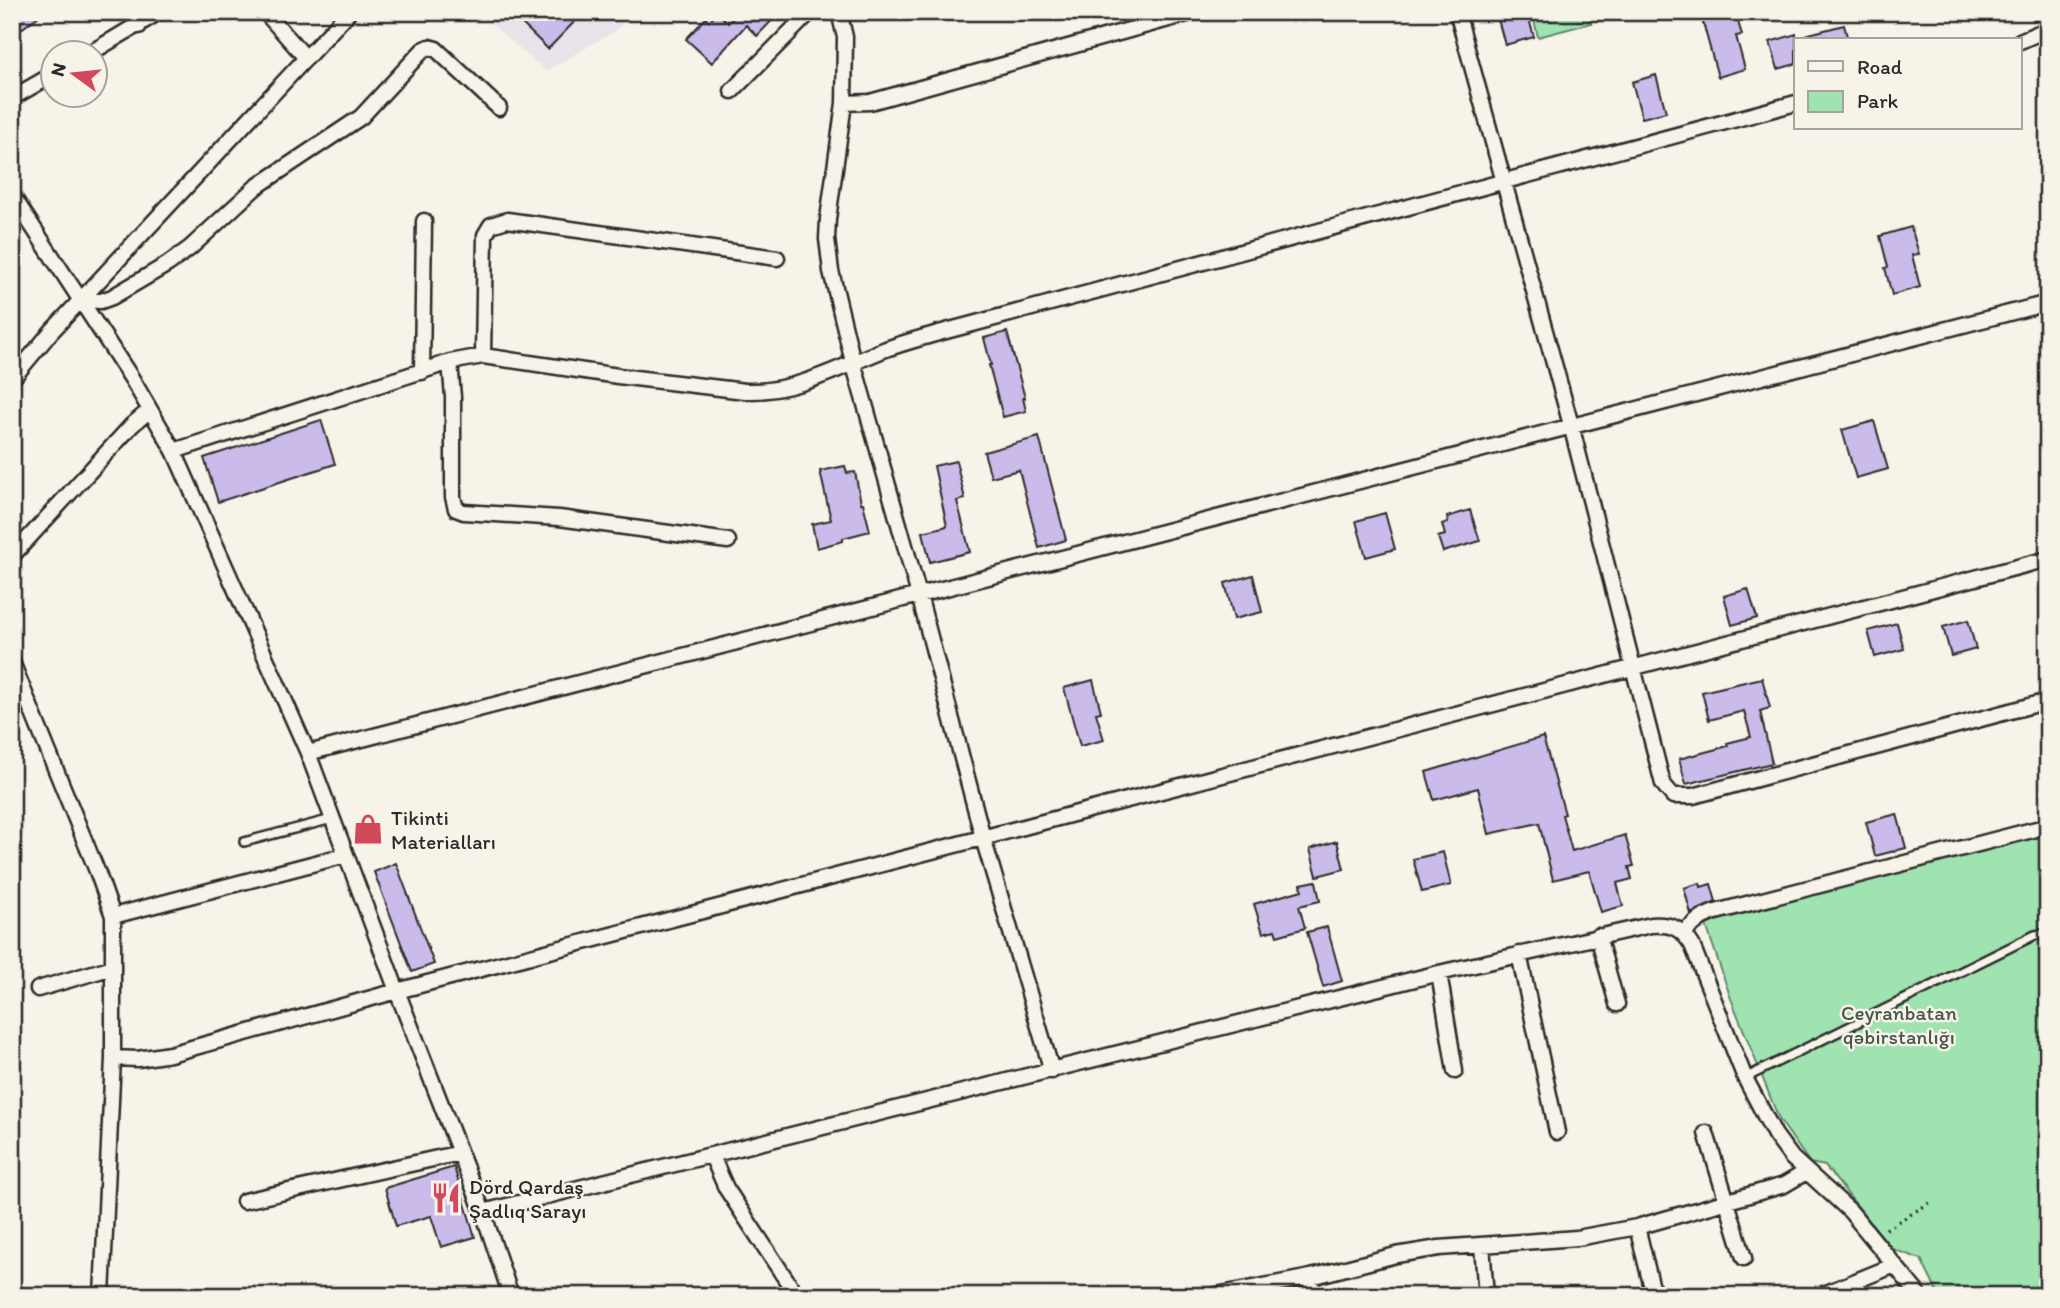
<svg xmlns="http://www.w3.org/2000/svg" width="2060" height="1308" viewBox="0 0 2060 1308" font-family="Itim,sans-serif">
  <style>
    .built { fill: #eae2e9 }
    .green { fill: #9ee3b0; stroke: #64876e; stroke-width: 2 }
    .building { fill: #cbbbeb; stroke: #2b2b2b; stroke-width: 2 }
    .lines { fill: none; stroke-linecap: round; stroke-linejoin: round }
    .service-casing { stroke: #2b2b2b; stroke-width: 12 }
    .minor-casing { stroke: #2b2b2b; stroke-width: 19 }
    .path { stroke: #2b2b2b; stroke-width: 3.5; stroke-dasharray: 2 5; stroke-linecap: butt }
    .service { stroke: #f7f3e8; stroke-width: 7 }
    .minor { stroke: #f7f3e8; stroke-width: 14 }
    .labels { text-anchor: middle; dominant-baseline: central; stroke-width: 5; stroke-linejoin: round; paint-order: stroke }
    .poi-label { font-size: 21px; fill: #2b2b2b; stroke: #f7f3e8; text-anchor: start }
    .park-label { font-size: 21px; fill: #48594c; stroke: #f7f3e8 }
  </style>
  <rect width="100%" height="100%" fill="#f7f3e8"/>
  <filter id="ink" filterUnits="userSpaceOnUse"><feTurbulence type="fractalNoise" baseFrequency=".0143" numOctaves="2"/><feDisplacementMap in="SourceGraphic" scale="14" xChannelSelector="R" yChannelSelector="G"/><feConvolveMatrix kernelMatrix="1 2 1 2 8 2 1 2 1" color-interpolation-filters="sRGB"/></filter>
  <g filter="url(#ink)">
    <path class="built" d="M477,12H636L615,31L546,71Z"/>
    <path class="green" d="M1532,12H1588L1591,23L1538,37Z
      M2048,833V1296H1939L1921,1259L1892,1249L1825,1166L1810,1163L1779,1119L1730,996L1705,922Z"/>
    <path class="building" d="M12,12H44L12,36Z
      M510,12H584L548,49Z
      M717,12L728,23L736,15L733,12H780L757,36L746,25L712,63L686,39L706,18L709,21Z
      M1496,12H1527L1534,37L1505,45Z
      M1700,12H1735L1742,35L1736,36L1745,69L1718,77Z
      M1844,25L1848,40H1806L1805,35Z
      M1796,34V64L1778,69L1770,42Z
      M1656,75L1666,112L1642,118L1632,82Z
      M1911,227L1919,254L1912,255L1920,287L1892,295L1885,268L1888,267L1880,236Z
      M1007,332L1025,398H1023L1026,411L1003,417L989,365H991L984,338Z
      M321,420L335,464L218,502L204,458Z
      M1874,421L1888,469L1856,478L1842,430Z
      M1039,437L1066,540L1039,548L1019,470L991,477L984,452Z
      M956,461L965,499L957,501L970,552L930,562L923,532L947,526L934,466Z
      M845,466L847,473L855,472L861,503H863L870,531L843,538V541L817,548L812,524L831,520L820,471Z
      M1470,510L1480,541L1443,552L1438,537L1445,535L1442,524L1448,522L1447,517Z
      M1385,513L1395,549L1366,557L1356,521Z
      M1253,575L1262,612L1234,619L1225,583Z
      M1748,589L1757,618L1732,625L1724,596Z
      M1968,620L1976,649L1951,656L1943,627Z
      M1897,623L1904,649L1875,657L1868,631Z
      M1762,678L1770,708L1760,711L1772,763L1686,784L1679,759L1728,746L1727,743L1751,737L1744,711L1709,720L1702,692Z
      M1093,680L1101,712L1096,713L1104,740L1080,746L1064,688Z
      M1543,737L1565,814L1562,815L1572,851L1625,835L1634,866L1629,867L1632,879L1617,883L1623,906L1601,912L1589,871L1553,880L1539,823L1489,834L1478,788L1434,800L1426,772Z
      M1897,814L1906,848L1875,856L1866,822Z
      M1337,841L1344,869L1317,876L1310,849Z
      M1443,852L1451,885L1422,892L1413,859Z
      M396,863L434,964L412,972L374,872Z
      M1316,881L1320,901L1299,906L1305,928L1277,936L1275,930L1263,933L1254,904L1302,890L1301,884Z
      M1700,883L1701,887L1711,884L1716,902L1691,914L1684,888Z
      M1327,927L1342,981L1323,987L1307,932Z
      M454,1167L475,1237L441,1247L431,1216L396,1226L385,1188Z"/>
    <g class="lines">
      <g class="service-casing">
        <path id="service" d="M244,842L332,819
          M1745,1078L2035,935L2048,933"/>
      </g>
      <g class="minor-casing">
        <path id="minor" d="M136,12L139,26
          M265,12L306,58
          M839,12L845,37L844,103L828,219L827,239L831,271L853,362L919,595L983,838L1052,1071
          M1457,12L1571,425L1663,784L1673,796H1693L2048,701
          M2038,12L2048,20
          M2020,41L2048,29
          M92,52L159,12
          M732,91L810,12
          M12,98L52,75
          M844,103L870,102L1194,12
          M12,195L132,379L174,451L308,753L397,991L483,1212L511,1296
          M82,300L101,301L112,297L168,264L190,248L256,187L361,117L423,50L429,47L436,49L499,108
          M483,356L485,235L491,225L507,220L777,258
          M450,362L453,397V497L456,509L464,512L559,518L728,541
          M422,372L424,221
          M12,379L51,332L349,12
          M174,451L450,362L483,356L618,376L745,391C796,393 840,367 886,349C912,340 938,333 965,326C1242,253 1519,180 1796,103
          M12,556L132,425L150,410
          M12,662L97,871L113,916V1058L102,1296
          M308,753L2048,303
          M113,916L346,855
          M1684,932L1701,918L1712,913L2048,826
          M1598,936L1617,1004
          M1519,954L1557,1132
          M1439,973L1455,1071
          M38,989L113,967
          M113,1058L138,1059L170,1054L397,991L2048,559
          M1706,1133L1744,1258
          M712,1156L726,1188L797,1296
          M244,1201L460,1153
          M483,1212L1439,973L1651,925C1671,924 1681,927 1692,945L1745,1078L1775,1135L1792,1158L1850,1211L1920,1296
          M1637,1227L1654,1296
          M1482,1245L1486,1296
          M1311,1277L1313,1296
          M1211,1296L1311,1277L1396,1255L1439,1248L1577,1238L1637,1227L1784,1185L1806,1172
          M1819,1296L1895,1265"/>
      </g>
      <path class="path" d="M1886,1229L1933,1201"/>
      <use href="#service" class="service"/>
      <use href="#minor" class="minor"/>
    </g>
  </g>
  <defs>
    <g id="shop-bare" transform="scale(2.415)"><path d="M-5-2.5h2.3a2.7 3.5 0 0 1 5.4 0H5L5.5 6h-11ZM-1.5-2.5h3a1.5 2.3 0 0 0-3 0Z" fill="#d1495b" stroke="#f7f3e8" stroke-width="2.5" paint-order="stroke"/></g>
    <g id="restaurant-bare" transform="scale(2.415)"><path d="M-5-6h1v4h1v-4h1v4h1v-4h1v5L-1.5 .5V6h-2V.5L-5-1ZM5-6V6H3V1.5H1.5Q1.5-4 5-6Z" fill="#d1495b" stroke="#f7f3e8" stroke-width="2.5" paint-order="stroke"/></g>
  </defs>
  <g fill-rule="evenodd">
    <use href="#shop-bare" x="368" y="829"/>
    <use href="#restaurant-bare" x="446" y="1198"/>
  </g>
  <g class="labels">
    <g class="poi-label">
      <text x="391" y="817">Tikinti<tspan x="391" dy="24">Materialları</tspan></text>
      <text x="469" y="1186">Dörd Qardaş<tspan x="469" dy="24">Şadlıq Sarayı</tspan></text>
    </g>
    <g class="park-label">
      <text x="1899" y="1012">Ceyranbatan<tspan x="1899" dy="24">qəbirstanlığı</tspan></text>
    </g>
  </g>
  <rect width="2060" height="1308" fill="none" stroke="#f7f3e8" stroke-width="42"/>
  <rect x="21" y="21" width="2018" height="1266" fill="none" stroke="#2b2b2b" stroke-width="2.5" filter="url(#ink)"/>
  <rect x="1794" y="38" width="228" height="91" fill="#f7f3e8" stroke="#a5a39c" stroke-width="2"/>
  <rect x="1808" y="61" width="35" height="10" fill="#f7f3e8" stroke="#a5a39c" stroke-width="2"/>
  <text x="1857" y="74" font-size="21" fill="#2b2b2b">Road</text>
  <rect x="1808" y="91" width="35" height="21" fill="#9ee3b0" stroke="#a5a39c" stroke-width="2"/>
  <text x="1857" y="108" font-size="21" fill="#2b2b2b">Park</text>
  <g transform="translate(74 74) rotate(285)"><circle r="33" fill="#f7f3e8" stroke="#a5a39c" stroke-width="2"/>
  <path d="M0-5L12 26L0 18L-12 26Z" fill="#d1495b"/>
  <text y="-10" font-size="19" font-weight="bold" text-anchor="middle" fill="#2b2b2b">N</text>
  </g>
</svg>
